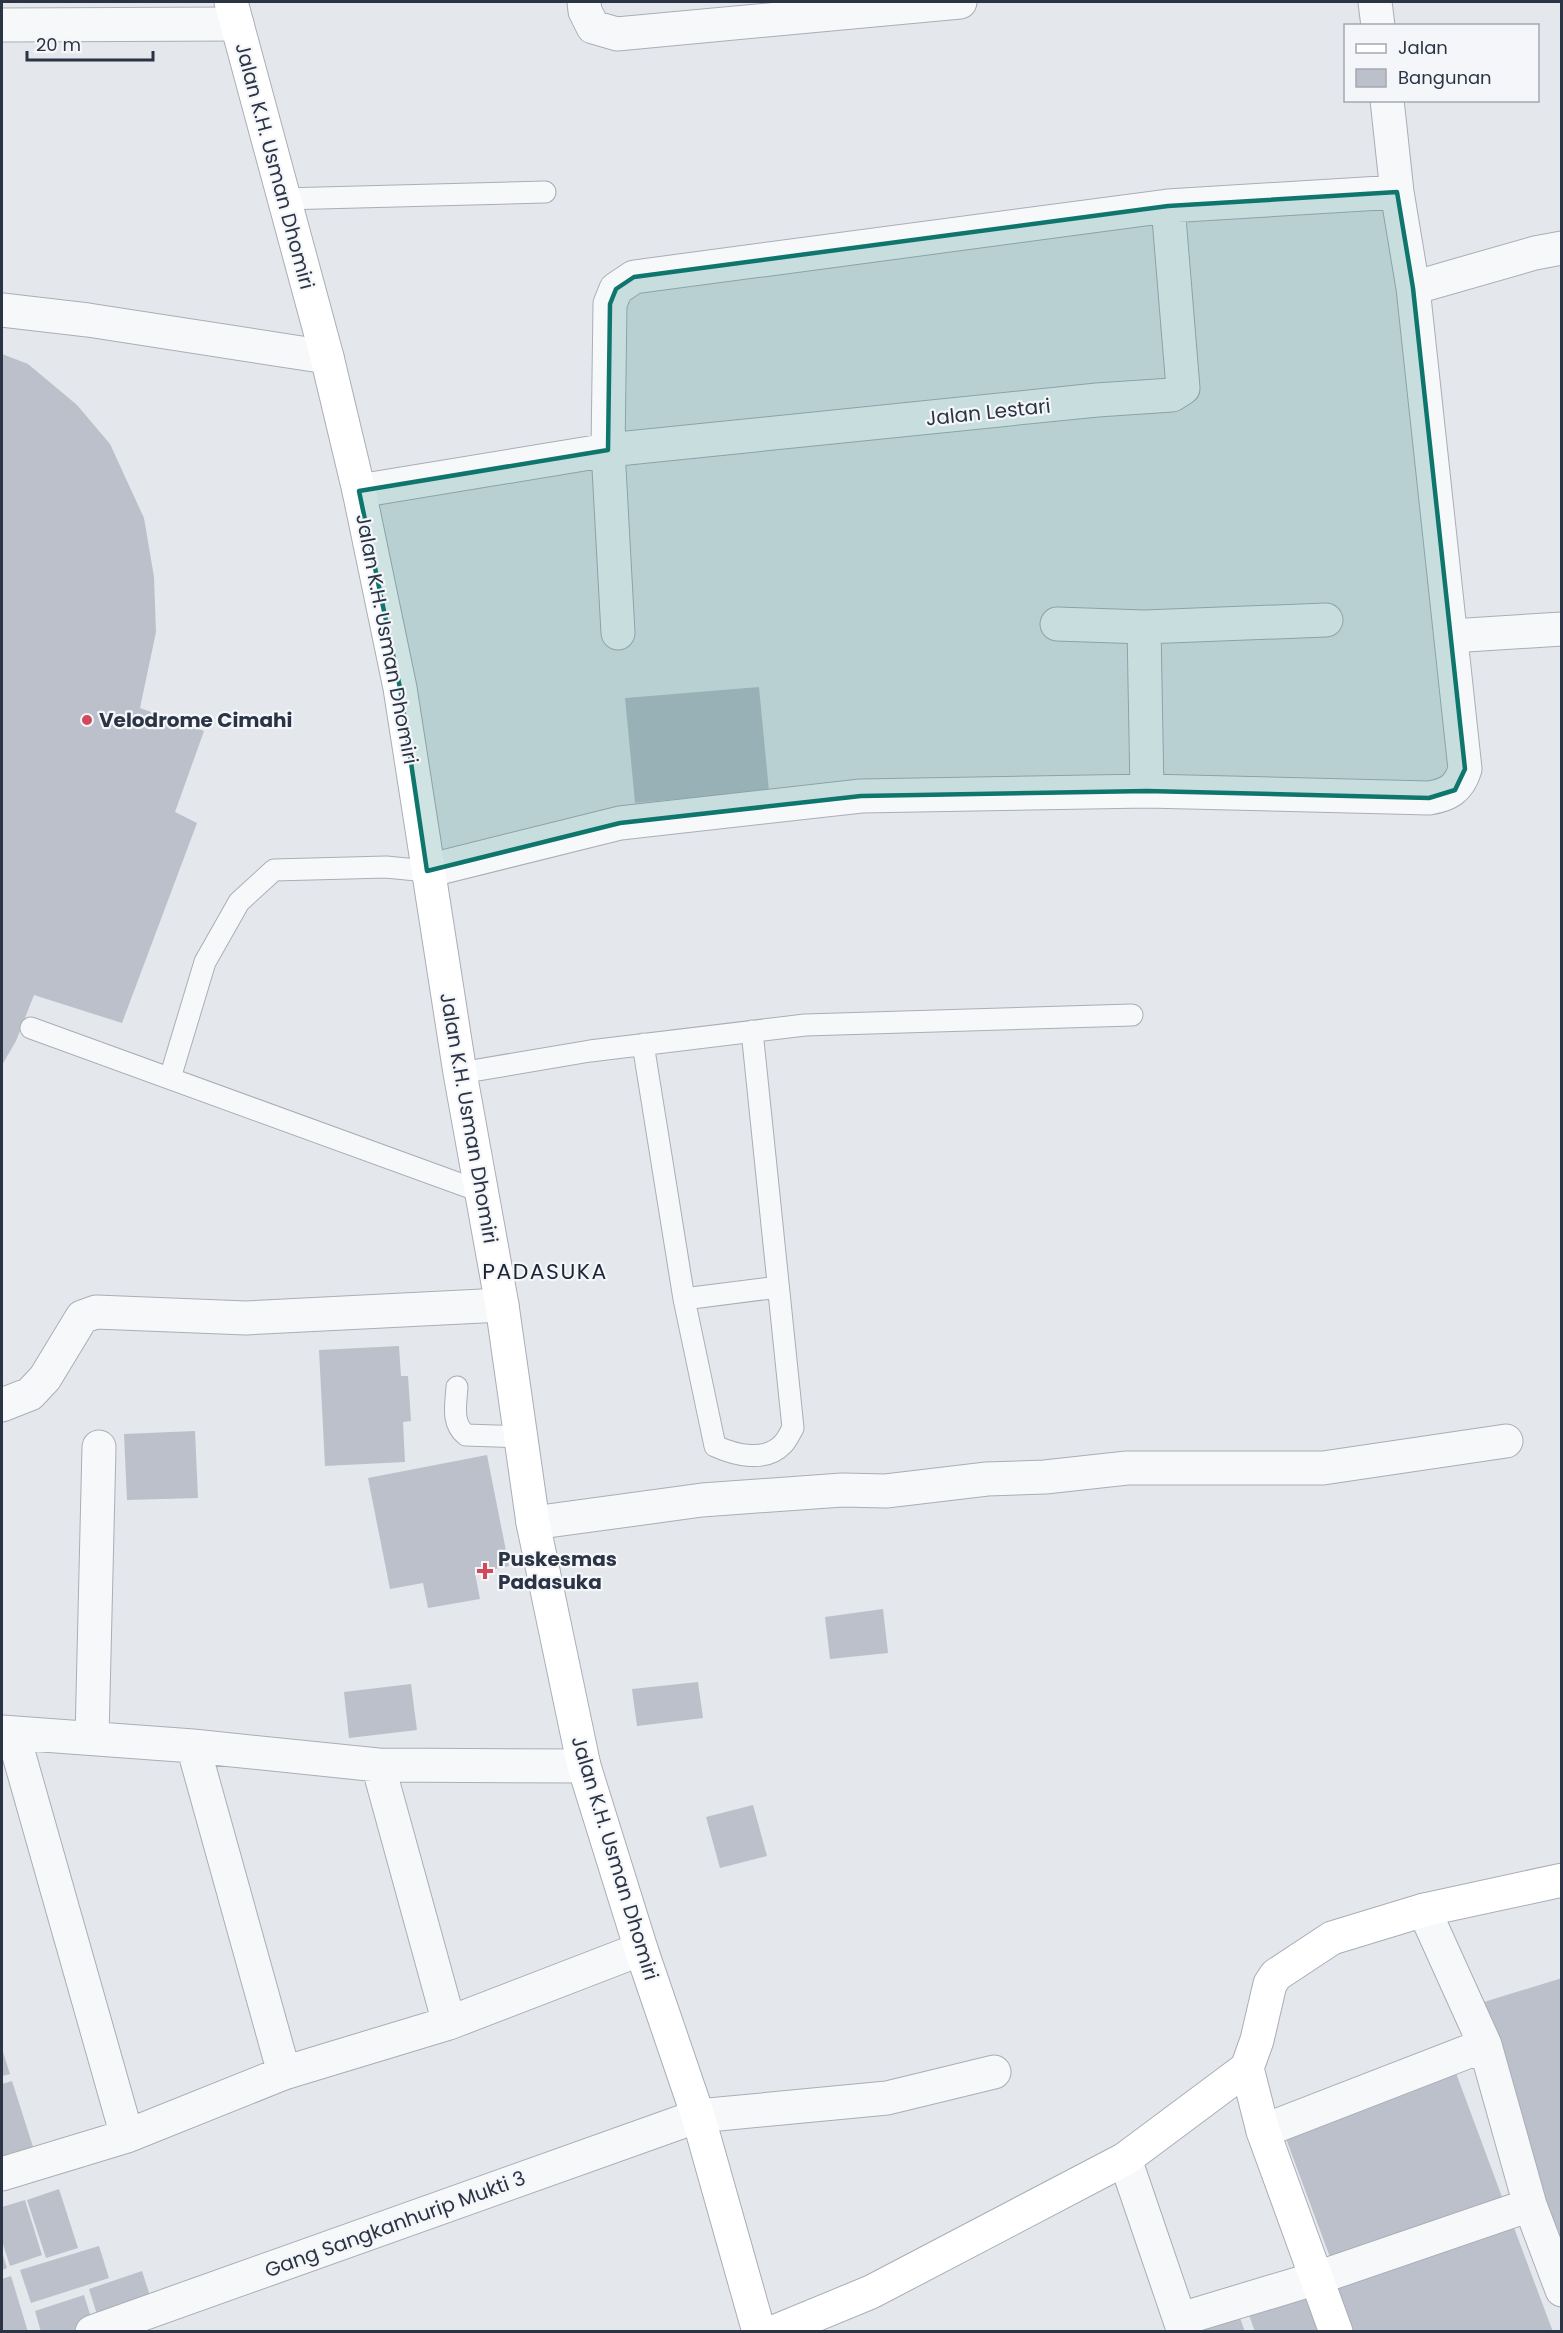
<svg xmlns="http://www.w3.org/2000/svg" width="1563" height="2333" viewBox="0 0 1563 2333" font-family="Poppins,sans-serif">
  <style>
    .building { fill: #bbc0ca }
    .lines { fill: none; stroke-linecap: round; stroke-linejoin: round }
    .lane-casing { stroke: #a9aeb7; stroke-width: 23 }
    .street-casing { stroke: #a9aeb7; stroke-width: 35 }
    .secondary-casing { stroke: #a9aeb7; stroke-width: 35 }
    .lane { stroke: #f7f8fa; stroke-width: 21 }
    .street { stroke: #f7f8fa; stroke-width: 33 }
    .secondary { stroke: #fff; stroke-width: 33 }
    .marked { fill: #0f766e; fill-opacity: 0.2; stroke: #0f766e; stroke-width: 4.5; stroke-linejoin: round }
    .poi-dot { fill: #d1495b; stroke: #f4f6f9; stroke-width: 2 }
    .labels { text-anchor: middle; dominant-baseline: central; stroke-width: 4.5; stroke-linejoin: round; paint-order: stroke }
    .street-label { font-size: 20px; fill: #2b3445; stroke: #f4f6f9 }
    .poi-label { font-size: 20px; font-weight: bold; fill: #2b3445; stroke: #f4f6f9; text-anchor: start }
    .quarter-label { font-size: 22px; letter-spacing: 1.5px; fill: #1d2536; stroke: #f4f6f9 }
  </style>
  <rect width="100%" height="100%" fill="#e4e7ec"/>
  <path class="building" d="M2,354L28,364L77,405L110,444L144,518L154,577L156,632L140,708L204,731L175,812L197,823L122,1023L34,995L16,1041L2,1065Z
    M759,687L769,791L635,803L625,698Z
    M399,1346L401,1376H408L411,1421L403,1422L405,1462L325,1466L319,1350Z
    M195,1431L198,1498L127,1500L124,1434Z
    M487,1455L509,1566L475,1573L480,1599L428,1608L423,1583L390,1589L368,1478Z
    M883,1609L888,1653L830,1659L825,1617Z
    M698,1682L703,1718L637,1726L632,1689Z
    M411,1684L417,1730L349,1738L344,1692Z
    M753,1805L767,1856L720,1868L706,1817Z
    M1562,1978V2251H1561L1484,2002Z
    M2,2049L10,2074L2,2076Z
    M1456,2073L1505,2205L1334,2268L1285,2136Z
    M12,2081L34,2150L2,2159V2084Z
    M59,2189L78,2248L46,2258L27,2200Z
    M25,2200L42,2255L10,2266L2,2241V2207Z
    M1510,2217L1553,2332H1349L1331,2283Z
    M99,2246L109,2278L31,2303L20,2270Z
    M2,2252L7,2268L2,2270Z
    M142,2271L154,2308L100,2324L89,2289Z
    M11,2276L28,2332H2V2279Z
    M1310,2293L1325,2332H1255L1249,2315Z
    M84,2295L94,2327L79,2332H41L35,2311Z
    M1238,2312L1245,2332H1186Z"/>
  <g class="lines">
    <g class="lane-casing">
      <path id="lane" d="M282,199L545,192
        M31,1028L482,1192
        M643,1044L684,1299L715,1446C735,1455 765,1463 783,1444C787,1440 790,1433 793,1428L752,1031
        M460,1073L590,1051L805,1025L1132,1015
        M170,1078L205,962L239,902L274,870L386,867L427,871
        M684,1299L778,1287
        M457,1387C456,1404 451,1423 466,1435L521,1437"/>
    </g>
    <g class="street-casing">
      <path id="street" d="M584,2L585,11L593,27L617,34L960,2
        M1375,2L1378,26
        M2,25L237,24
        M1413,288L1535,253L1562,248
        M2,310L88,320L327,357
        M359,491L608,450L1097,400L1172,395L1183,388L1168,206
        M1057,624L1144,627L1326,620
        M1144,627L1147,791
        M618,633L608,450L610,304L616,289L634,277L1168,206L1397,192
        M1451,636L1562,629
        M427,871L620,823L861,796L1147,791L1429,798C1448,795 1459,789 1465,769L1413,288L1397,192L1387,100
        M2,1405L30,1394L45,1378L82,1317L96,1312L246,1318L502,1305
        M533,1523L702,1500L842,1490L886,1491L987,1479L1045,1477L1127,1468H1323L1506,1441
        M2,1732L193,1746L378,1765L584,1766
        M13,1734L127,2136
        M92,1738L99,1447
        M193,1746L284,2073
        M378,1765L449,2023
        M1424,1910L1485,2045L1530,2205L1562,2290
        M1263,2131L1485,2045
        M1125,2159L1184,2332
        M2,2174L127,2136L284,2073L449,2023L641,1949
        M1181,2319L1317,2278L1530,2205
        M92,2332L698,2116L887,2098L994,2072"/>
    </g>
    <g class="secondary-casing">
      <path id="secondary" d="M231,2L327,357L359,491L400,688L460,1073L502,1305L533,1523L584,1766L641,1949L698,2116L759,2332
        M1247,2068L1257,2040L1270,1984L1276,1975L1332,1938L1424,1910L1562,1880
        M1247,2068L1263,2131L1336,2332
        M774,2332L871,2292L1125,2159L1247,2068"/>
    </g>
    <use href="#lane" class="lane"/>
    <use href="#street" class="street"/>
    <use href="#secondary" class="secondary"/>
  </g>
  <path class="marked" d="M1397,192L1413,288L1465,769L1455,790L1429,798L1147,791L861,796L620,823L427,871L400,688L359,491L608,450L610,304L616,289L634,277L1168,206Z"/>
  <g class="poi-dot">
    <circle cx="87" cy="720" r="6"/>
    <path d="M482 1562h6v6h6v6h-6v6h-6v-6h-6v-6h6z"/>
  </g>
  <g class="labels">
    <g class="street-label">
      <text transform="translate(275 166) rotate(75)">Jalan K.H. Usman Dhomiri</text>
      <text transform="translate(988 412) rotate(-6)">Jalan Lestari</text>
      <text transform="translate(387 639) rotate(79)">Jalan K.H. Usman Dhomiri</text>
      <text transform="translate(469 1118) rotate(80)">Jalan K.H. Usman Dhomiri</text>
      <text transform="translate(615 1858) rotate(73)">Jalan K.H. Usman Dhomiri</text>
      <text transform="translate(395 2224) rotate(-20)">Gang Sangkanhurip Mukti 3</text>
    </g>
    <g class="poi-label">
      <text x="99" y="720">Velodrome Cimahi</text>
      <text x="498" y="1559">Puskesmas<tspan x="498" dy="23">Padasuka</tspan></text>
    </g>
    <g class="quarter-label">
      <text x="545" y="1271">PADASUKA</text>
    </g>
  </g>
  <rect width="1563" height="2333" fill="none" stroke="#2b3445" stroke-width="6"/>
  <rect x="1344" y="24" width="195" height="78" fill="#f4f6f9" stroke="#a4a8b1" stroke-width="1.5"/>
  <rect x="1356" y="44" width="30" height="9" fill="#ffffff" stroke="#a4a8b1" stroke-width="1.5"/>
  <text x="1398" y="54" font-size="18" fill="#2b3445">Jalan</text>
  <rect x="1356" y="69" width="30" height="18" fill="#bbc0ca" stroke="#a4a8b1" stroke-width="1.5"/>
  <text x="1398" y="84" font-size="18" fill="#2b3445">Bangunan</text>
  <path d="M27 51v9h126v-9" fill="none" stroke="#2b3445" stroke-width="3"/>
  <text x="36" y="51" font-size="18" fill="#2b3445" stroke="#f4f6f9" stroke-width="4.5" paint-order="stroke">20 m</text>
</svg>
